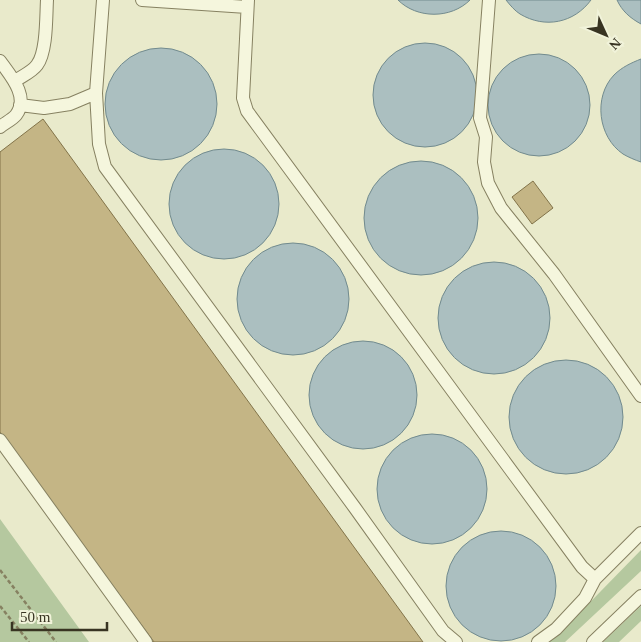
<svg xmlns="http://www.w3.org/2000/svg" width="641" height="642" viewBox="0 0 641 642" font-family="'Times New Roman',serif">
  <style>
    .green { fill: #b5c89f }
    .water { fill: #abbfc0; stroke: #728b8e }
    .building { fill: #c4b585; stroke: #827349 }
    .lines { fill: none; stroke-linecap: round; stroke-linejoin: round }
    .minor-casing { stroke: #868161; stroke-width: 14 }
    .path { stroke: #868161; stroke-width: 2.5; stroke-dasharray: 4 2.5; stroke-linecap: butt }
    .minor { stroke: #f5f6dd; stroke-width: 12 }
  </style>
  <rect width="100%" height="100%" fill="#e9eacb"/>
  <path class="green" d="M0,519L89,642H0Z
    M641,550V571L565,642H548L560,633Z
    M641,606V621L619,642H603Z"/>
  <path class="water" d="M398,0H470C451,19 417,19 398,0Z
    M506,0H591C574,23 545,29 520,14C515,11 510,5 506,0Z
    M617,0H641V24C630,18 622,11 617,0Z
    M373 95a52 52 0 1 1 104 0a52 52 0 1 1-104 0Z
    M105 104a56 56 0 1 1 112 0a56 56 0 1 1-112 0Z
    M488 105a51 51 0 1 1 102 0a51 51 0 1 1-102 0Z
    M641,59V162C635,160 628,157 623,154C598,137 593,97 614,75C622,67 631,63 641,59Z
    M169 204a55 55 0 1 1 110 0a55 55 0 1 1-110 0Z
    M364 218a57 57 0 1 1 114 0a57 57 0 1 1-114 0Z
    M237 299a56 56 0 1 1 112 0a56 56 0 1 1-112 0Z
    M438 318a56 56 0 1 1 112 0a56 56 0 1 1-112 0Z
    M309 395a54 54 0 1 1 108 0a54 54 0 1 1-108 0Z
    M509 417a57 57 0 1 1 114 0a57 57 0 1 1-114 0Z
    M377 489a55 55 0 1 1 110 0a55 55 0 1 1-110 0Z
    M446 586a55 55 0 1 1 110 0a55 55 0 1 1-110 0Z"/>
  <path class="building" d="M43,119L423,642H154L0,432V152Z
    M533,181L553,208L532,224L512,197Z"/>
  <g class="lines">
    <g class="minor-casing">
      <path id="minor" d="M103,0L96,93L99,144L105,167L355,508L443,631L456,642
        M142,0L247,7
        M248,0L243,98L247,111L582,567L595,579
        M489,0L480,118L486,137L484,162L488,183L501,208L554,274L641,396
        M0,61C10,75 30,97 16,115C13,119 5,123 0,127
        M15,81C22,76 32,72 37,65C47,52 46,17 47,0
        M20,105L44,108L70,104L96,93
        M0,440L146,642
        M538,642L556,629L585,598L595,579L641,533
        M593,642L641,596"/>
    </g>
    <path class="path" d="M0,570L56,642
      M0,606L29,642"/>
    <use href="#minor" class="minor"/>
  </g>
  <g transform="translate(606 35) rotate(134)" stroke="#f1f3da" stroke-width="4" paint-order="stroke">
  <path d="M0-4L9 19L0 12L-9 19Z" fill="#383422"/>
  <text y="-8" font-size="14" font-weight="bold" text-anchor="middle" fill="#383422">N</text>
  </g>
  <path d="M12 622v8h95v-8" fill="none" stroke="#383422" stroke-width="2.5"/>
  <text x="20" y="622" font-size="15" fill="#383422" stroke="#f1f3da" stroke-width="4" paint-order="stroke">50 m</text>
</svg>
